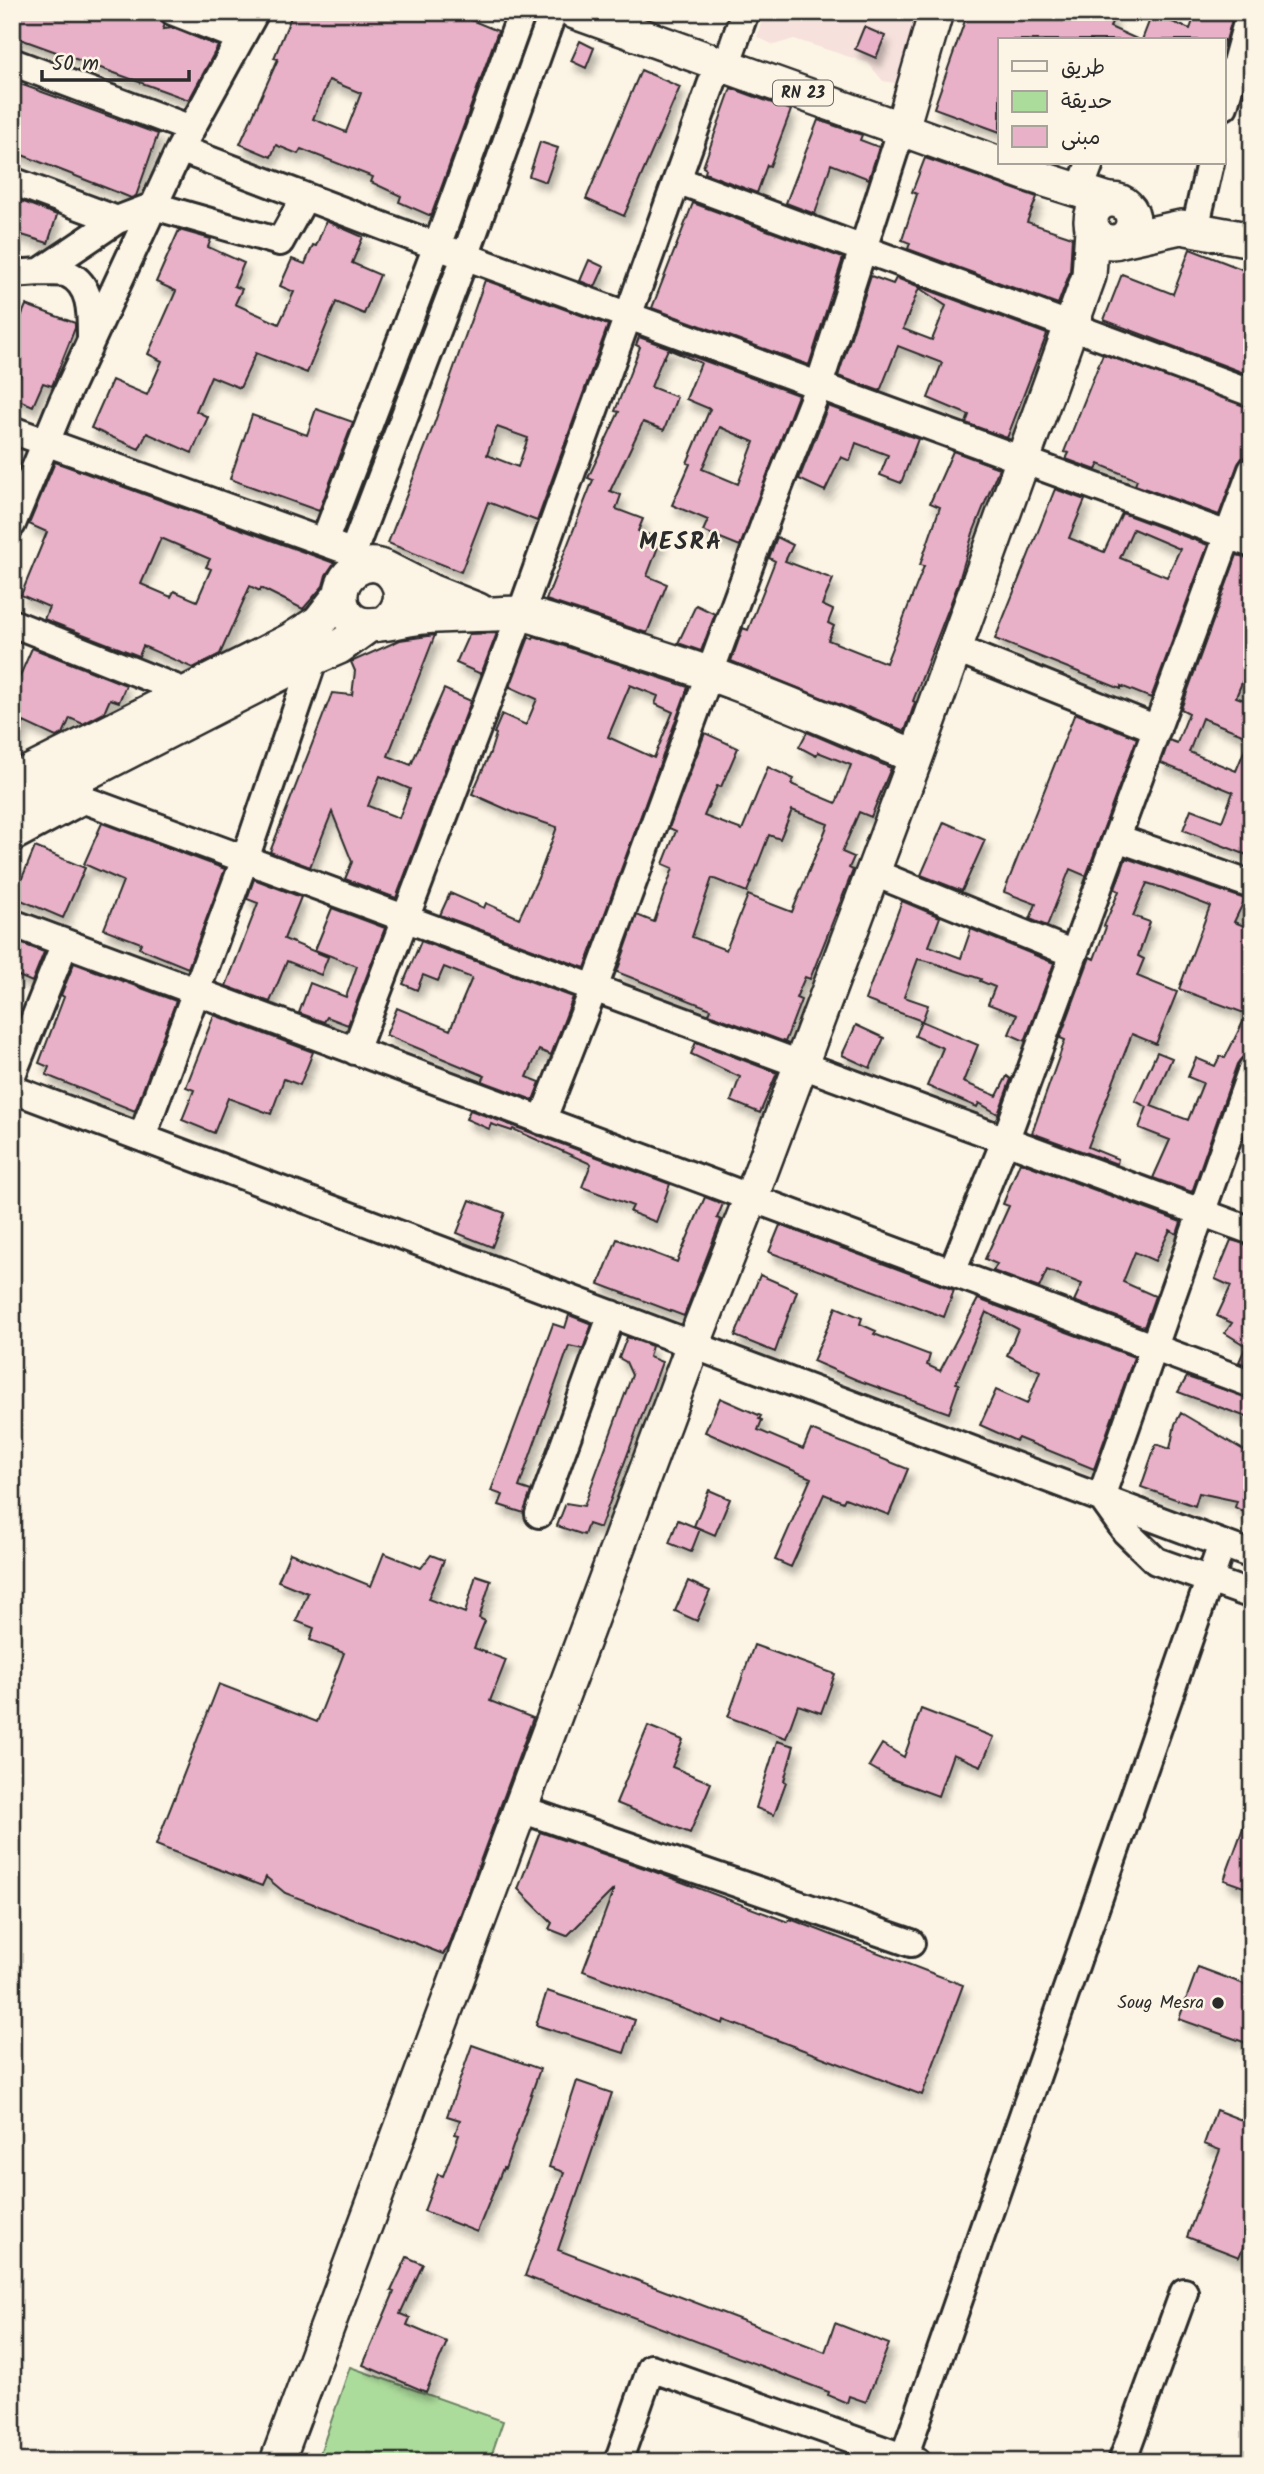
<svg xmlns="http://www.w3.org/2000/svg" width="1264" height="2474" viewBox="0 0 1264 2474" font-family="Kalam,'Playpen Sans Arabic',sans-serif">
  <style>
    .built { fill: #f6e1dc }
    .green { fill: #acdc9c; stroke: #6c8464; stroke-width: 2 }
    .building { fill: #e8b1c7; stroke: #2b2b2b; stroke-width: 2; fill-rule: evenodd; filter: url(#shadow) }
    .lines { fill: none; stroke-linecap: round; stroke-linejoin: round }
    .minor-casing { stroke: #2b2b2b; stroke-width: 32 }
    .major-casing { stroke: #2b2b2b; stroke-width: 38 }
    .minor { stroke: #fcf5e5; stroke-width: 26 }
    .major { stroke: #fcf5e5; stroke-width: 33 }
    .poi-dot { fill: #2b2b2b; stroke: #fcf5e5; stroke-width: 2.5 }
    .labels { text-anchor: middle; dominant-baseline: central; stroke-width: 5; stroke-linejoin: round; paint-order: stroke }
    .shield { fill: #fcf5e5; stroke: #6a6863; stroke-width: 2 }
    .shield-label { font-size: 16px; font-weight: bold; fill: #2b2b2b }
    .poi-label { font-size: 18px; fill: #2b2b2b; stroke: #fcf5e5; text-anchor: end }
    .district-label { font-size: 24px; font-weight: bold; letter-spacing: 2px; fill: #2b2b2b; stroke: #fcf5e5 }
  </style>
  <defs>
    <filter id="shadow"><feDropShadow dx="4.5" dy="8" stdDeviation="3.5" flood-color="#0004"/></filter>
  </defs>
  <rect width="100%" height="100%" fill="#fcf5e5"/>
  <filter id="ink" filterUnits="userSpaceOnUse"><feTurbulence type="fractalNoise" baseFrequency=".0143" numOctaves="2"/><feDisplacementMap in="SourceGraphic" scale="14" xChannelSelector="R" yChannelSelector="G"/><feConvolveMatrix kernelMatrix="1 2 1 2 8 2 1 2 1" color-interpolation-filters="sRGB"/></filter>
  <g filter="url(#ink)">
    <path class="built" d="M764,12H921L901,84L883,81L868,63L794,39L774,45L757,37Z"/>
    <path class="green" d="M350,2367L503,2421L489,2462H317Z"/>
    <path class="building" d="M12,12H148L159,16L165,24L163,29L173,28L218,46L189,100L12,36Z
      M293,12H452L498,31L431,216L399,202L401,196L371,182L373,177L301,149L298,154L276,145L271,157L240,144L278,59L274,58ZM329,80L361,93L346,132L313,119Z
      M968,12H1102L1114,17L1110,27L1139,40H1000V132L934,108Z
      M1196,12H1234L1224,48V40H1142L1152,14L1190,29Z
      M864,27L885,36L876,58L855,49Z
      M580,41L594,48L586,68L571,61Z
      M641,70L680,87L624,216L586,199Z
      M12,81L158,134L136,196L131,198L124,195L12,151Z
      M731,88L791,110L770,166L767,165L757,193L705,173L706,169L703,167Z
      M818,120L862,135L860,140L879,147L869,179L831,164L815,214L786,203Z
      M540,142L558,148L546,182L529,176Z
      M925,158L1037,197L1027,222L1072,237L1070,272L1058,304L908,249L910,243L902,240L917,194L912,192Z
      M21,201L57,215L48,243L12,232V210L17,212Z
      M693,203L843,258L809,365L652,308Z
      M326,221L363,237L352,263L380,275L364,314L336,302L307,373L256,353L240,388L211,376L196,411L208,417L192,453L147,433L139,449L91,428L112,380L147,395L162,361L148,354L176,291L156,282L179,230L211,239L208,247L244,263L234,286L242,289L235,304L279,324L294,292L280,286L292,259L305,264L313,245L316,246Z
      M1190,249L1252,273V376L1104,320L1122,274L1173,294Z
      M589,260L604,267L595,287L580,281Z
      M871,276L893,284L896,278L1047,334L1007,438L966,423L969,415L928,398L942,363L898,346L880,391L838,376ZM919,288L946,306L932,340L903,329Z
      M485,280L608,325L537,521L488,502L461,572L388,543L433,427ZM497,427L528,438L518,467L487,455Z
      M26,305L75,323V328L52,386L43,383L33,406L12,397L20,374L12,371V313L21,317Z
      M639,337L798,395L740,546L703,531L708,520L672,505L690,464L687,463L710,409L686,399L701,363L668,349L664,358L663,357L651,387L677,397L664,430L643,422L610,491L621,495L616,509L643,519L638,531L661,539L647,576L667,584L647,633L546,600L593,480L588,478L619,412L615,411L640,347L636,345ZM720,427L754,442L738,484L702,469Z
      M1103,354L1252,408V455L1242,458L1238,464L1219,515L1135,485L1137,480L1099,464L1096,470L1066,459L1069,453L1064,452Z
      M828,406L918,439L901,483L880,475L888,455L856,443L850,461L841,457L825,491L799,479Z
      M316,409L353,422L319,511L230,479L252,415L307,435Z
      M953,451L999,468L973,533L958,584L913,701L915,702L905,731L731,661L743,628L748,630L775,561L769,558L777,537L793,545L785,561L833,579L822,605L833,610L828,623L834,626L828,640L886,663L924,566L920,565L940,507L930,503Z
      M55,462L334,563L326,575L323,586L303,609L261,588L260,591L250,586L220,654L193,668L143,646L139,656L44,619L49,607L21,595L47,532L29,524ZM161,538L210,559L206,567L211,569L197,601L174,591L171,597L141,584Z
      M1055,489L1085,500L1069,538L1104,552L1122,513L1208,545L1151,698L1121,686V689L995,639ZM1133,529L1180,549L1167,577L1120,558Z
      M1237,555L1252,559V628L1244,648L1252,651V658L1236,697L1252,703V857L1183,830L1191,809L1222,821L1233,792L1161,763L1169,740L1177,743L1189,713L1181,709ZM1202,718L1250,737L1236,771L1189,752Z
      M696,605L715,614L701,651L678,643Z
      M497,633L481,674L456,663L469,634Z
      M435,635L388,756L411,765L444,689L471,701L396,898L345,879L352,862L332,812L310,867L270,852L332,693L352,695L355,671L351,662L400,640ZM380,776L410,789L399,818L368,806Z
      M534,636L688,687L585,968L440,915L450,893L484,908L486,903L519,918L538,878L557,827L515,813L472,794L490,753L496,734L494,733L502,714L526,725L537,699L510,687L529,637L533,639ZM630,685L658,696L655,704L673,712L654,758L608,737Z
      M32,648L126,685L119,702L110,699L104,713L83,724L70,718L63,734L56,737L24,722L13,749L12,684L16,685Z
      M1075,713L1137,738L1086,876L1070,869L1047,926L1030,919L1036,904L1004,892Z
      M807,732L891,768L871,817L859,812L842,852L854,857L849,868L853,870L810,979L805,977L796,998L801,1000L785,1042L709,1014L711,1009L617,972L637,915L654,922L673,868L663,864L676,831L669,828L705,733L738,748L721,787L717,786L704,816L742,830L768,767L794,779L791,784L836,803L851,765L818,752L816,756L799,747ZM792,810L828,824L792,912L748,895L726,950L692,937L712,878L747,892L769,835L780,839Z
      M944,822L985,840L962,891L921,875Z
      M102,823L225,869L188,968L139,948L141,943L104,929L123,881L84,864Z
      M35,847L85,868L63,918L14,897Z
      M1126,858L1245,899L1234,922L1252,929V1042L1245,1055L1237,1064L1192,1192L1153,1178L1170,1140L1139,1128L1147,1107L1135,1101L1157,1052L1172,1058L1151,1106L1188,1120L1203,1083L1188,1077L1196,1058L1215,1066L1220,1056L1225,1058L1247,1014L1179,989L1210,906L1163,888L1147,883L1133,916L1150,922L1138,956L1144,959L1137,976L1177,992L1156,1044L1132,1034L1088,1147L1118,1159L1117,1164L1032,1133L1065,1040L1060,1038L1090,957L1094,959L1106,927L1104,926L1119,891L1115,889Z
      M254,879L301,897L284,939L328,957L321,975L287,961L270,1002L226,986L258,903L247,899Z
      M902,901L940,917L929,946L961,958L971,929L1054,963L1025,1041L1009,1034L1017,1015L988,1004L995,987L980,981L981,979L931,962L918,959L904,997L928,1005L922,1021L865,1000Z
      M332,908L385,928L348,1025L327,1017L324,1022L299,1013L310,983L346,997L357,966L315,950Z
      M12,940L44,952L32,982L12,973Z
      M421,941L573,997L551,1055L539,1050L527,1077L540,1082L533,1100L482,1081L485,1076L386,1035L397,1008L450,1030L472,978L444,967L438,981L423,975L417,990L403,984Z
      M74,963L176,1001L135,1111L46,1075L49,1067L39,1063L64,997L61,995Z
      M214,1015L313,1052L300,1085L284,1079L271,1114L228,1098L214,1133L182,1120L194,1090L186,1087Z
      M921,1021L978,1045L963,1082L997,1096L1007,1076L1011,1079L998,1114L979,1103L977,1107L927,1086L943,1048L915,1036Z
      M856,1025L884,1038L870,1068L842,1055Z
      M696,1042L777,1073L760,1113L731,1101L740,1077L691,1054Z
      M470,1110L670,1184L656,1222L630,1212L633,1206L582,1187L591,1164L513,1129L512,1131L491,1124L489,1129L466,1119Z
      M1020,1162L1181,1222L1177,1234L1170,1230L1155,1261L1135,1252L1123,1282L1155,1296L1144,1327L1074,1301L1082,1284L1047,1270L1039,1288L993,1271L997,1264L985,1259L1009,1206L1003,1204Z
      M705,1197L723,1204L717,1218L721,1220L684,1316L599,1284L617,1239L677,1262Z
      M470,1200L505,1213L492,1247L457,1233Z
      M780,1225L954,1290L944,1317L769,1252Z
      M1231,1240L1252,1246V1367L1239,1362L1246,1346L1225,1333L1232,1323L1217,1316L1231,1286L1215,1279Z
      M760,1275L797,1291L775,1352L735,1336Z
      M978,1299L1134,1357L1094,1469L1018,1438L1016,1441L980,1425L996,1390L1027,1404L1040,1371L1007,1355L1018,1329L986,1312L956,1383L959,1384L949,1413L857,1380L813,1361L836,1307L862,1318L860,1324L876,1331L874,1334L930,1355L927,1365L940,1371Z
      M569,1315L592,1324L583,1349L569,1346L519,1487L531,1491L524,1513L499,1505L503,1495L491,1491L553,1324L565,1328Z
      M627,1337L652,1346L649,1357L662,1362L600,1528L588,1524L584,1535L557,1526L566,1503L584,1506L632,1375L626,1362L619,1358Z
      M1187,1377L1252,1399V1419L1178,1392Z
      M720,1398L761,1416L759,1419L762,1420L758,1430L803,1449L811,1430L908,1469L889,1515L845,1498L843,1502L824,1494L791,1567L775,1560L811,1478L705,1432Z
      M1181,1413L1252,1455V1517L1235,1507L1237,1501L1199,1493L1195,1506L1141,1487L1156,1444L1170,1449L1175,1424Z
      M709,1490L730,1499L715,1535L694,1526Z
      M678,1520L700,1529L691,1552L669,1543Z
      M290,1553L371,1586L384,1553L421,1568L431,1555L444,1560L428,1599L465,1613L476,1575L491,1580L479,1618L485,1621L474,1648L506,1660L490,1701L533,1718L448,1948L443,1954L285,1893L266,1877L262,1886L156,1845L219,1684L317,1722L344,1653L310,1640L314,1628L296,1621L308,1593L278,1581Z
      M688,1581L710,1591L697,1621L675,1611Z
      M754,1645L835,1674L821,1713L798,1705L786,1738L728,1717Z
      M921,1709L994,1737L981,1766L953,1754L938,1796L892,1779L869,1766L882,1744L904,1757Z
      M648,1726L683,1740L672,1767L711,1783L690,1833L616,1803Z
      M777,1741L794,1746L784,1781L786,1782L774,1815L756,1808Z
      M1250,1809H1252V1890L1224,1880Z
      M540,1832L650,1870L788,1922L790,1919L963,1985L922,2095L724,2020L723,2024L583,1971L614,1889L567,1936L549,1929L552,1923L518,1889Z
      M1198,1967L1252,1987V2045L1179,2019Z
      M547,1991L635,2020L624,2053L536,2025Z
      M472,2045L540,2069L505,2169L503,2168L477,2232L424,2211L438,2174L443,2176L459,2135L455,2134L460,2120L447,2116Z
      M577,2081L612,2093L558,2250L825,2352L835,2323L889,2344L866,2402L849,2396L847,2403L828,2395L829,2392L525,2276L564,2172L549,2167Z
      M1216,2110L1252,2124V2187L1244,2209L1252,2212V2224L1239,2257L1187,2237L1220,2150L1204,2144Z
      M407,2257L423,2264L400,2314L410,2318L407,2325L447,2342L426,2392L363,2365L394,2292L391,2291Z"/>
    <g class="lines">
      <g class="minor-casing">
        <path id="minor" d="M174,12L241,38
          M12,62L191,129
          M726,66L745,12
          M1224,106L1250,12
          M180,149L388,228L1252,544
          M677,180L1252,393
          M12,181L117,220
          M1080,190L1090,163
          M1195,229L1210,163
          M40,272C48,273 61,271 68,274C92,285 91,315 91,337
          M12,274L40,272L117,220L154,206L280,242L305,197
          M12,430L340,548
          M12,524L63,401L180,149L255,12
          M324,542L437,246L522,12
          M353,552L465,257L553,12
          M12,623L188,693
          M954,648L1157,729
          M44,785L1252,1231
          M12,838L85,799
          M1117,838L1252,885
          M872,872L1074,954
          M12,923L1252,1384
          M355,1051L521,613L719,63
          M1252,1069L1101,1497L1126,1532L1156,1561L1252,1595
          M12,1075L65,943
          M12,1089L1252,1555
          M542,1121L594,988L773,501L819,385L902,128
          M142,1137L245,859L314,658L316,644
          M952,1272L1005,1141L1252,470
          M539,1514L612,1314
          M521,1809L911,1943
          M904,2457L1222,1544
          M618,2462L651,2368L917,2462
          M1122,2462L1184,2292"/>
      </g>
      <g class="major-casing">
        <path id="major" d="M575,12L1030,175L1109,200
          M902,128L936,12
          M1091 221a21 21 0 1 1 42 0a21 21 0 1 1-42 0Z
          M1122,240L1181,227L1252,240
          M385,568L430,591L478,610
          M387,621C419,596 388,549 355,570C336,582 336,611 356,622C370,630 406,618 423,617C446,615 469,615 492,614C502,614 514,612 524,614C553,621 581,632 609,641C643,652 677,662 710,674C780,698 848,729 916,757
          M12,781L291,640L319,622L341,594
          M12,811L295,666L339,647L368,626
          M277,2462L693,1345L751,1198L916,757L1089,276L1092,229"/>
      </g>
      <use href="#minor" class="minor"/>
      <use href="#major" class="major"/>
    </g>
  </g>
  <circle class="poi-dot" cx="1218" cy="2003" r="7"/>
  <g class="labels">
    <rect class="shield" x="773" y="80.5" width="60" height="25" rx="5"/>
    <g class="shield-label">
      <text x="803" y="93">RN 23</text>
    </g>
    <g class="poi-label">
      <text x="1204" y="2003">Soug Mesra</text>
    </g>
    <g class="district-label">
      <text x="681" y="542">MESRA</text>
    </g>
  </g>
  <rect width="1264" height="2474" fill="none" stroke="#fcf5e5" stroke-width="42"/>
  <rect x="21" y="21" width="1222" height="2432" fill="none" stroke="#2b2b2b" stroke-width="2.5" filter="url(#ink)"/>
  <rect x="998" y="38" width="228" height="126" fill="#fcf5e5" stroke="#a8a49b" stroke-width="2"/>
  <rect x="1012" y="61" width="35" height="10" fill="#fcf5e5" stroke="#a8a49b" stroke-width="2"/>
  <text x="1061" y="74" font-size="21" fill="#2b2b2b">طريق</text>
  <rect x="1012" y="91" width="35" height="21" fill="#acdc9c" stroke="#a8a49b" stroke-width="2"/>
  <text x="1061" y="108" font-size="21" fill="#2b2b2b">حديقة</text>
  <rect x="1012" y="126" width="35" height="21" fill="#e8b1c7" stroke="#a8a49b" stroke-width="2"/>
  <text x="1061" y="144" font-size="21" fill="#2b2b2b">مبنى</text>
  <path d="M42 70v10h147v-10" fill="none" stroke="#2b2b2b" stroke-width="3.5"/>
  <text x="52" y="70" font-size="21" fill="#2b2b2b" stroke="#fcf5e5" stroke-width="5" paint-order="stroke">50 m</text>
</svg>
